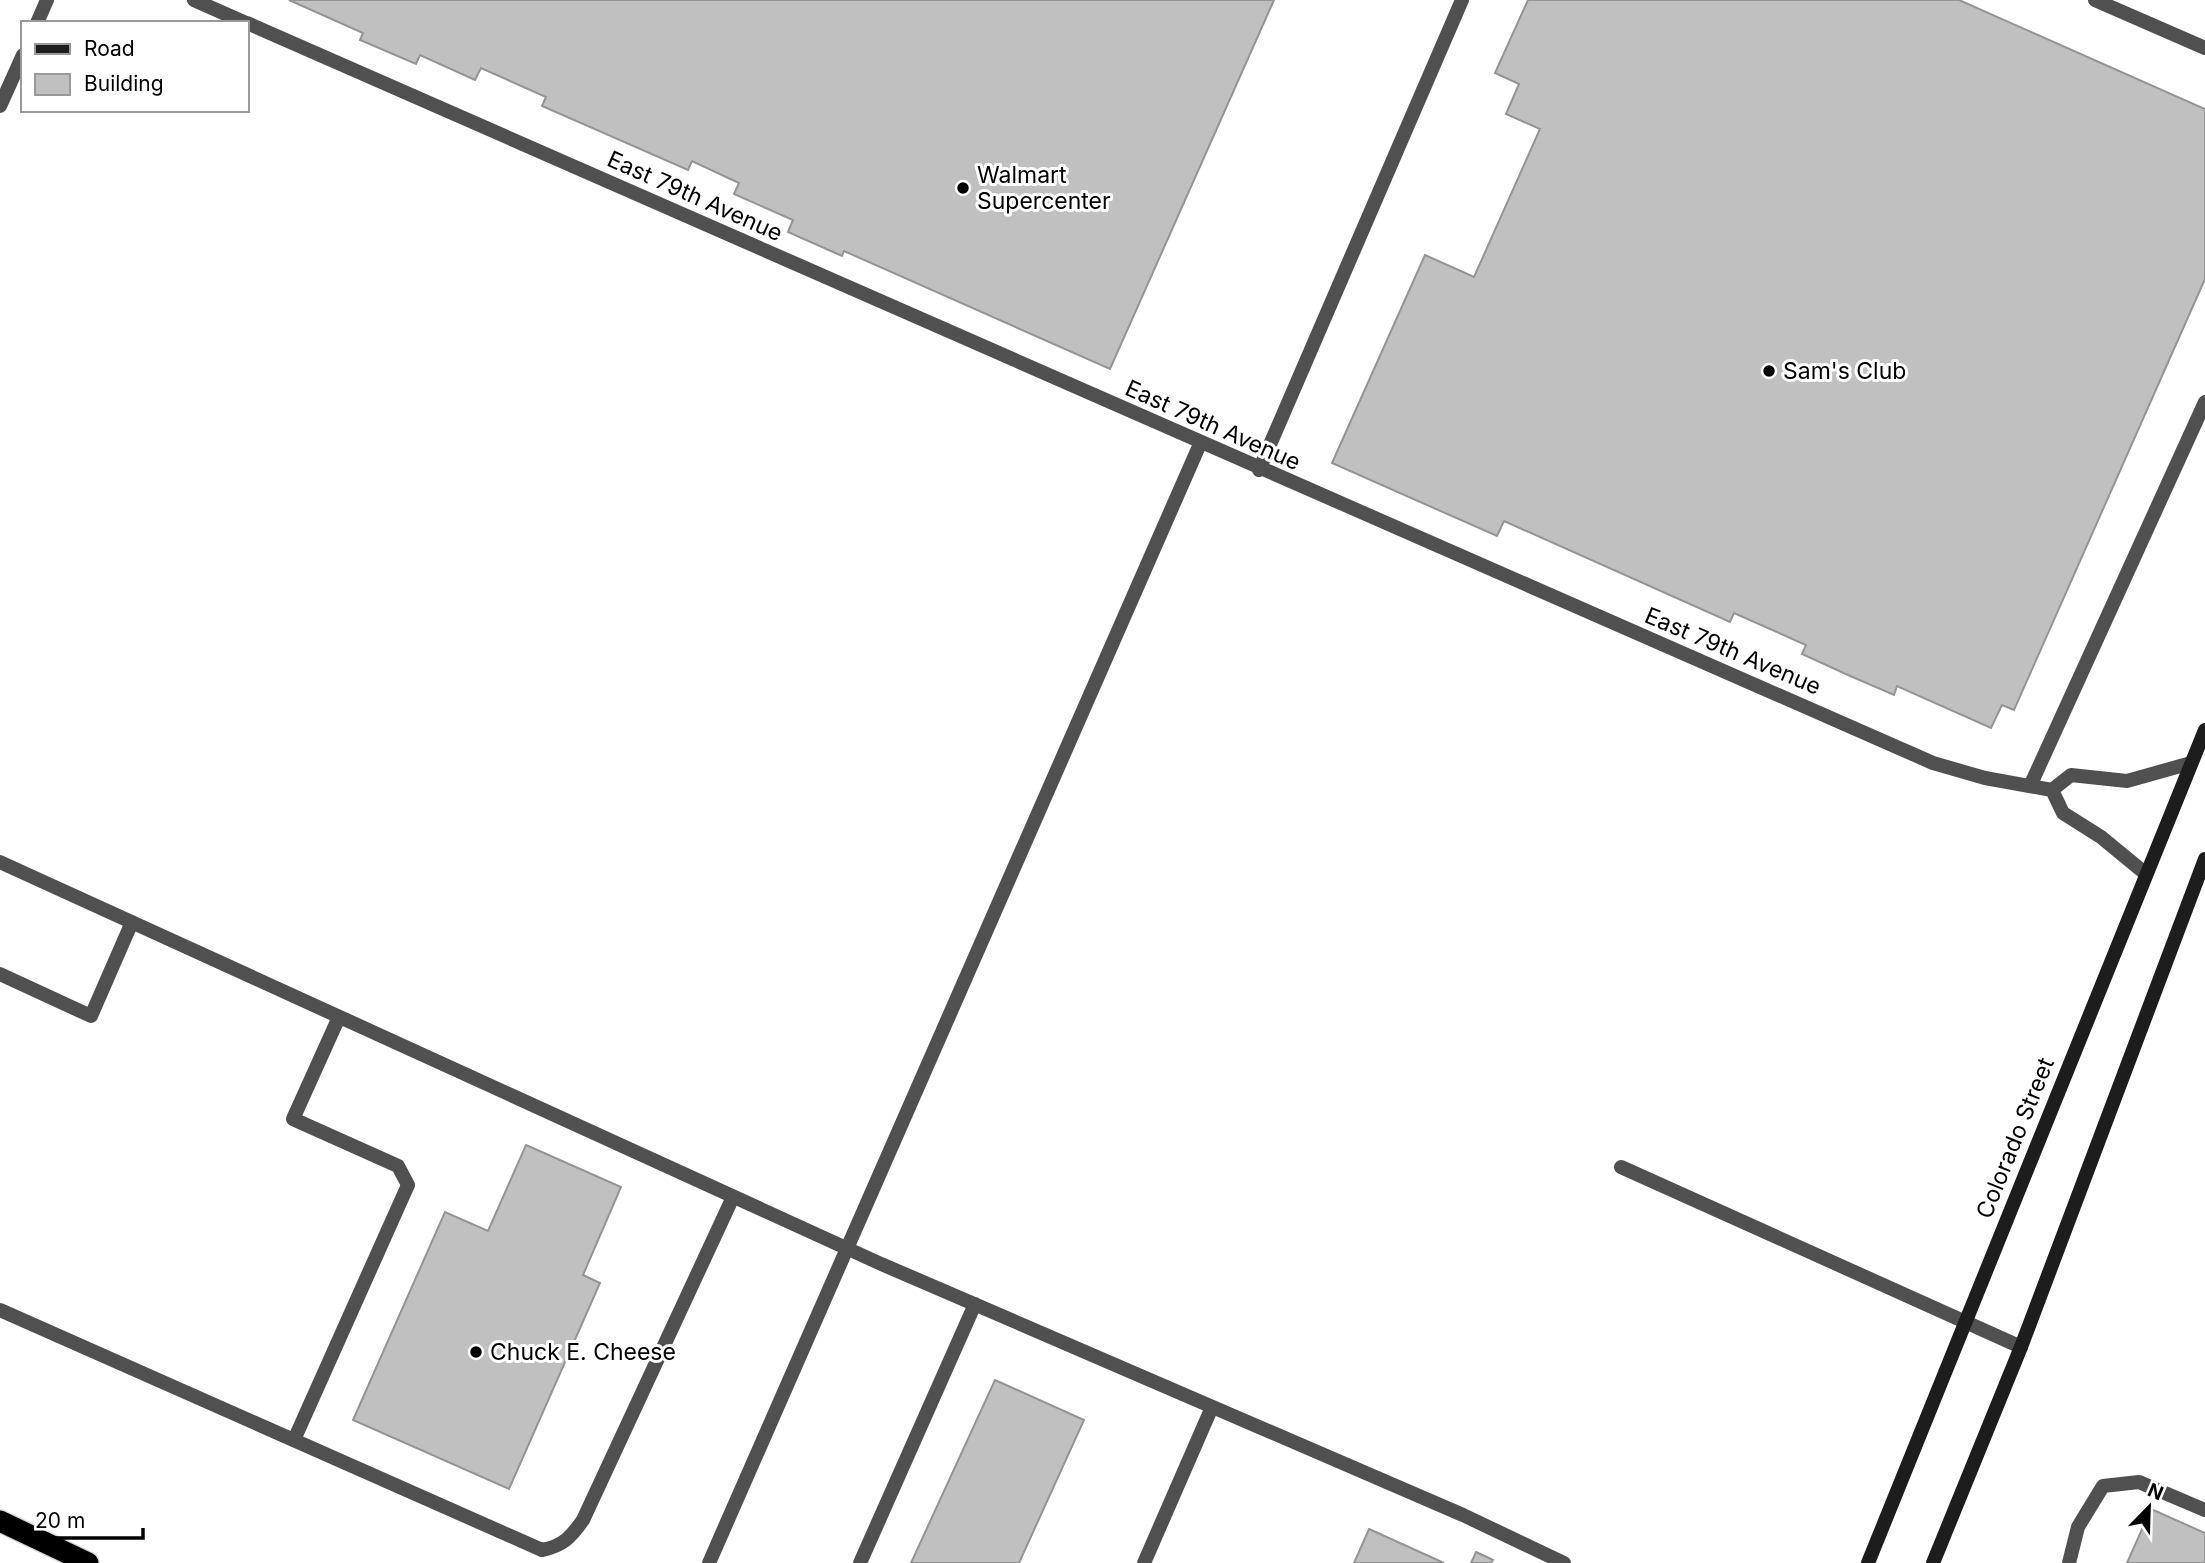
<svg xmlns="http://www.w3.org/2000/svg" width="2205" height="1563" viewBox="0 0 2205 1563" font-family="Inter,sans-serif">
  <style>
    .building { fill: #c0c0c0; stroke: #949494; stroke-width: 2 }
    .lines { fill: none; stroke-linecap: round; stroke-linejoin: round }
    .highway-casing { stroke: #dbdbdb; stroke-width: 24 }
    .lane { stroke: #505050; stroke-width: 14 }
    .street { stroke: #505050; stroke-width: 14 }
    .secondary { stroke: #1d1d1d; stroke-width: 14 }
    .highway { stroke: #000; stroke-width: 21 }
    .poi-dot { fill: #000; stroke: #fff; stroke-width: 2.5 }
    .labels { text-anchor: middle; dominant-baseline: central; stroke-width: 6; stroke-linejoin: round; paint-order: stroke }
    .poi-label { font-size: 23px; fill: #000; stroke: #fff; text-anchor: start }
    .street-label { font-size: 23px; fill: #000; stroke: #fff }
  </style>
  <rect width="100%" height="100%" fill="#fff"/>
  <path class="building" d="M289,0H1274L1110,369L844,251L842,256L788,232L793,220L734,194L739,183L692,161L688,170L542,106L546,97L481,68L475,80L420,55L416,64L360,40L363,33Z
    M1528,0H1959L2205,109V279L2014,710L2002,705L1991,728L1897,686L1894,695L1848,675L1802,654L1806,645L1734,613L1730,622L1504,521L1497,536L1332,463L1425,255L1474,277L1540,129L1506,114L1519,84L1495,73Z
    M526,1145L621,1187L583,1275L600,1283L509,1489L353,1420L445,1212L488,1231Z
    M995,1380L1084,1420L1019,1563H911Z
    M2151,1509L2205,1533V1563H2127Z
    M1369,1529L1444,1563H1354Z
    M1476,1552L1493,1560L1491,1563H1471Z"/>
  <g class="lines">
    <g class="highway-casing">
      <path id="highway" d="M0,1521L88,1563"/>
    </g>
    <path class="lane" d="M194,0L246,23
      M37,23L47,0
      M247,23L1933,763L1985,778L2052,790L2063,813L2101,837L2146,874
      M0,106L23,55
      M1259,470L1462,0
      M2031,784L2205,402
      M2052,790L2071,775L2127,781L2191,763
      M0,862L879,1263L1463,1515L1564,1563
      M0,974L91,1016L132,922
      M1621,1167L2021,1347
      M0,1310L542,1550C563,1546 571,1537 583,1520L733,1197
      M294,1440L408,1185L398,1166L293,1119L339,1017
      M709,1563L1200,444
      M860,1563L975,1304
      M1144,1563L1212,1407
      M2069,1563L2078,1527L2103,1486L2139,1482L2205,1510"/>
    <path class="street" d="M2095,0L2205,48"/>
    <path class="secondary" d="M1868,1563L2205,730
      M1933,1563L2021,1347L2205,859"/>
    <use href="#highway" class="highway"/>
  </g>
  <g class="poi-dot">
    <circle cx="963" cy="188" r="7"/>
    <circle cx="1769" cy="371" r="7"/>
    <circle cx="476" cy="1352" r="7"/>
  </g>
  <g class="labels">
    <g class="poi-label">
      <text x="977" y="175">Walmart<tspan x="977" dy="26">Supercenter</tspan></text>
      <text x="1783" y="371">Sam's Club</text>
      <text x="490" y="1352">Chuck E. Cheese</text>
    </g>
    <g class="street-label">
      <text transform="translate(695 196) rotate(24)">East 79th Avenue</text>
      <text transform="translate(1213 425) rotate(24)">East 79th Avenue</text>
      <text transform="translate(1733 651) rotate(23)">East 79th Avenue</text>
      <text transform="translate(2015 1138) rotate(-68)">Colorado Street</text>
    </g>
  </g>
  <rect x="21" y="21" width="228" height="91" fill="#ffffff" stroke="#999999" stroke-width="2"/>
  <rect x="35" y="44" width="35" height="10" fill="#1d1d1d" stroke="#999999" stroke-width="2"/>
  <text x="84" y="56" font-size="21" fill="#000000">Road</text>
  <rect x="35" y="74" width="35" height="21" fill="#c0c0c0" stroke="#999999" stroke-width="2"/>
  <text x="84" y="91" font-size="21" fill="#000000">Building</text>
  <g transform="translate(2149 1507) rotate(23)" stroke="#ffffff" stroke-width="5" paint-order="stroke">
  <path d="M0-5L12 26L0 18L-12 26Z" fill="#000000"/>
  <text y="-10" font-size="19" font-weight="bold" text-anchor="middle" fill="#000000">N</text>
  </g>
  <path d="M24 1528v10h119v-10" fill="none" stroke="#000000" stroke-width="3.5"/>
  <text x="35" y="1528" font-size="21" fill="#000000" stroke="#ffffff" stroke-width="5" paint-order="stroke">20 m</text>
</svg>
